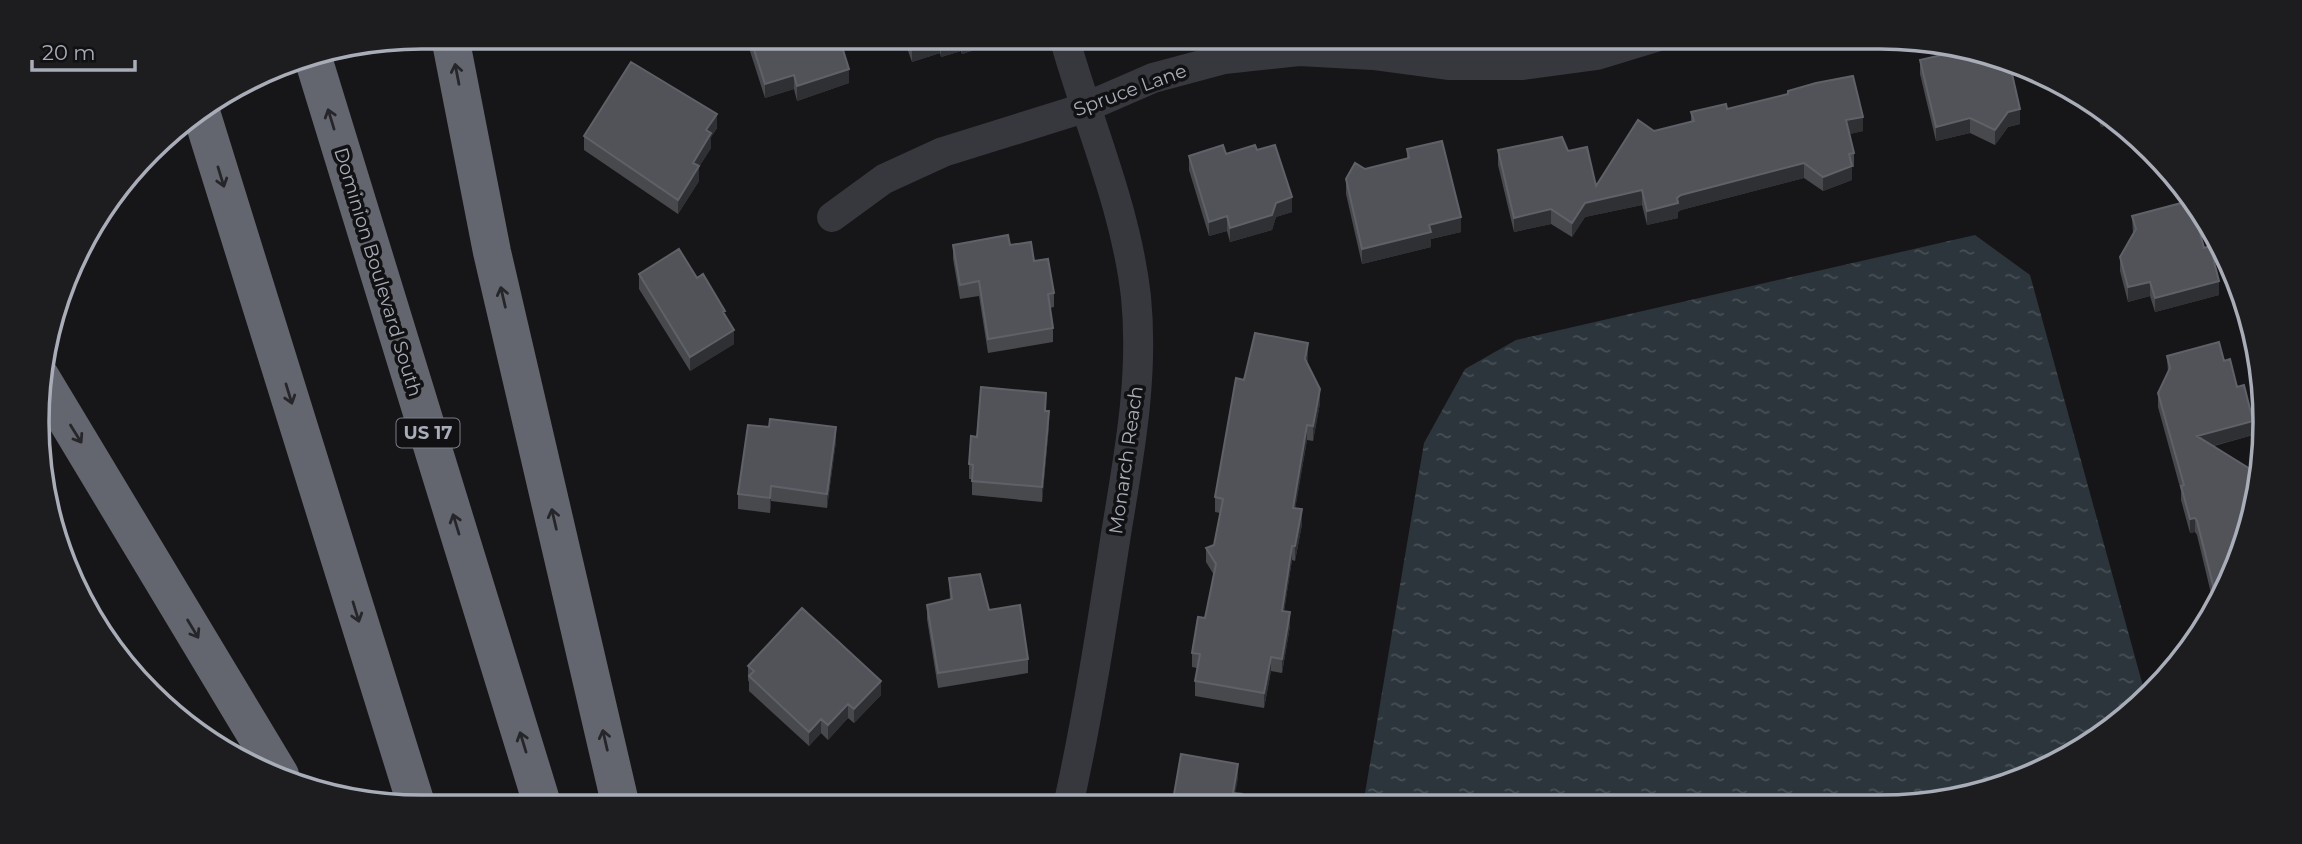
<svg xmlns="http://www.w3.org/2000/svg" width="2302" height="844" viewBox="0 0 2302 844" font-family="Montserrat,sans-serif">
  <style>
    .water { fill: url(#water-ripples) }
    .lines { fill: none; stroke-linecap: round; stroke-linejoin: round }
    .minor { stroke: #37383d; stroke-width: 30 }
    .motorway { stroke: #63666e; stroke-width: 38 }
    .wall { fill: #47494d }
    .shaded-wall { fill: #2f3033 }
    .building { fill: #525359; stroke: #5f6168; stroke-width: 2 }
    .oneway { stroke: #26262a }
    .labels { text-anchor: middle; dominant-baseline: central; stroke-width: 7; stroke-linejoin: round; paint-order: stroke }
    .shield { fill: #111113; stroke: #7b7e86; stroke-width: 2 }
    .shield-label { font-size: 18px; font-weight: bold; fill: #a8adb8 }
    .street-label { font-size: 19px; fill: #a8adb8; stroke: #111113 }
    .rim { fill: none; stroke: #a8adb8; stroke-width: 3.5 }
  </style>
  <defs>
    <pattern id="water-ripples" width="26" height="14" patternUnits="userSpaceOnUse" patternTransform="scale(1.75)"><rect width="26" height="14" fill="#2c353c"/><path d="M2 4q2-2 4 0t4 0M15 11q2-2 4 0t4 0" fill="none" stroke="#485056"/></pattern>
  </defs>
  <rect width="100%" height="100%" fill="#161618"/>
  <path class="water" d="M1975,235L2030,275L2146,697L2134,711L2050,768L1931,804L1363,805L1424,443L1465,369L1516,340Z"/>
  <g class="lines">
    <path class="minor" d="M1064,37C1088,123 1126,207 1136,297C1144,377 1129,455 1116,534C1102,625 1088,716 1068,806
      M832,217L884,179L943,152L1084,108L1153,78L1224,59L1299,51L1373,55L1448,65H1523L1597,55L1656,37"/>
    <path class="motorway" d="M450,37L492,252L621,807
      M313,58L543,807
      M201,112L417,807
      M40,376L280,775"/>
  </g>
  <path class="wall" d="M749,37H841V44L849,83L797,101L794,89L765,98L749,48Z
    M903,37H992V44L962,54L961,51L941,57L940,53L912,62Z
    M1956,58L1990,60L2020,124L2008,127L1995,145L1970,133L1936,141L1920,74V60Z
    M2077,98L2114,116L2120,122L2101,127L2097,114L2077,100Z
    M1727,109L1863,131L1849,134L1854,153V167H1852V180L1823,191L1804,178L1681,210L1678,212V218L1647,225L1642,205L1585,217L1572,237L1551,224L1514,232L1498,165V150L1568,151L1596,186L1654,131L1691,122V112Z
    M717,128L711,137V148L699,167V181L678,214L584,150V136Z
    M1407,149L1461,232L1431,239V247L1362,264L1346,194V179L1365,169L1407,159Z
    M1257,150L1292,212L1276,217L1272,230L1230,242L1227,231L1209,236L1189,170V156L1226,154Z
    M2132,216L2204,248L2219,295L2155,312L2150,296L2128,302L2120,271V257L2133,234Z
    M953,245H1010L1034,261L1054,293V307L1050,308L1053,328V342L988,353L979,296L960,299L953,259Z
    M639,274L697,278L725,316L734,344L690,371L639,289Z
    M2167,356L2224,361L2237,387L2253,435L2214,446L2252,521L2215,610L2197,535L2195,532L2190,533L2181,500V491L2158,407V393L2168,373Z
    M1308,357L1307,363L1320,403L1313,441L1307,440L1295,508L1302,524L1295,561L1292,560L1284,611L1290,626L1282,673L1271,671L1264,708L1195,696V681L1197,668L1192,667V653L1205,618L1214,575L1206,562V548L1214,545L1220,513L1215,512V497L1244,380Z
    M1046,411L1049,426L1042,502L972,495V479H969V464L977,437Z
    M769,427L836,441L827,508L771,501L770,513L738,509V494Z
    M949,578L989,610L1028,659V673L938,688L927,619V605L950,600Z
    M748,666L881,695L854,723L848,718L828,740L821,733L809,746L749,691V682L748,680Z"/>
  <path class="shaded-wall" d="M961,37V51L941,57V43Z
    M972,37H992V44L962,54V40Z
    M940,38V53L912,62V48Z
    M849,69V83L797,101V86Z
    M794,75V89L765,98V84Z
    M2020,109V124L2008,127L1995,145V130L2008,112Z
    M2105,112L2114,116L2120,122L2101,127V113Z
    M717,114V128L711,137V148L699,167V181L678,214V200L706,130Z
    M1863,117V131L1846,135V120Z
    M1970,118V133L1936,141V127Z
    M1804,163V178L1681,210L1678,212V218L1647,225V211L1681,195Z
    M1852,166V180L1823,191V177Z
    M1642,190V205L1585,217L1572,237V223L1585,203Z
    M1292,197V212L1276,217L1272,230L1230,242V228L1276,203Z
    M1551,209V224L1514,232V218Z
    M1227,216V231L1209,236V222Z
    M1461,217V232L1431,239V247L1362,264V249L1429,225Z
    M2219,281V295L2155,312V298Z
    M2150,282V296L2128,302V287Z
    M734,330V344L690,371V357Z
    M1308,343V357L1305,374V359Z
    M1320,389V403L1313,441V426Z
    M1049,411V426L1042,502V487Z
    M2253,421V435L2197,450V436Z
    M1307,425V440L1293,522V508Z
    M836,427V441L827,508V494Z
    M771,486V501L770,513V498Z
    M1302,509V524L1295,561V546Z
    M2195,518V532L2190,533V519Z
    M1292,546V560L1282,625V611Z
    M1290,612V626L1282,673V659Z
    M1271,657V671L1264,708V693Z
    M881,681V695L854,723V709Z
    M848,704V718L828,740V725Z
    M821,719V733L809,746V732Z
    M1238,764V779L1233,805V793Z"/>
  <path class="building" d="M750,37H839L849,69L797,86L794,75L765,84Z
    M908,37H960L941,43L940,38L912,48Z
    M961,37H972L962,40Z
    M1955,52L1956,58L1981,53L1987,54L1989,55L1990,60L1997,58L2010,65L2020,109L2008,112L1995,130L1970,118L1936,127L1920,60Z
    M631,62L717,114L706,130L711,133L693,163L699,166L678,200L584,136Z
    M1853,76L1863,117L1846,120L1854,153L1849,154L1852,166L1823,177L1804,163L1681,195L1677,198L1678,203L1647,211L1642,190L1585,203L1572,223L1551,209L1514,218L1498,150L1562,137L1568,151L1587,147L1596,186L1638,120L1654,131L1694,121L1691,112L1726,104L1727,109L1788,94V91L1816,83Z
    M1442,141L1461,217L1429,225L1431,232L1362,249L1346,179L1355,163L1365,169L1409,158L1407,149Z
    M1223,145L1226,154L1255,145L1257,150L1275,145L1292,197L1276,203L1272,215L1230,228L1227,216L1209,222L1189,156Z
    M2189,201L2193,206L2204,248L2210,246L2219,281L2155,298L2150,282L2128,287L2120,257L2136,229L2132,216Z
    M1008,235L1010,245L1031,242L1034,261L1048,259L1054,293L1048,294L1053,328L988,339L979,281L960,285L953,245Z
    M679,249L697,278L703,274L725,311L723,312L734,330L690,357L639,274Z
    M1255,333L1308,343L1305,359L1320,389L1313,426L1307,425L1293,508L1302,509L1295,546H1292L1282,611L1290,612L1282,659L1271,657L1264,693L1195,681L1200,654L1192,653L1198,617L1205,618L1216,564L1206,548L1214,545L1223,499L1215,497L1236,378L1244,380Z
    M2219,342L2224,361L2230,359L2237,387L2244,385L2253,421L2197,436L2255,472L2252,521L2218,605L2197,521L2195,518L2190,519L2181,486L2184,485L2158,393L2170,368L2167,356Z
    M981,387L1046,393L1045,411H1049L1042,487L972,481L973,465L969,464L971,436L977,437Z
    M770,419L836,427L827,494L771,486L770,498L738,494L748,425L769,427Z
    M980,574L989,610L1020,605L1028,659L938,673L927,605L952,599L949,578Z
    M802,608L881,681L854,709L848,704L828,725L821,719L809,732L749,676L754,671L748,666Z
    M2208,621L2196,636L2194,625Z
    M1181,754L1238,764L1233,793L1242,794L1240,805L1172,806Z
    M859,795L860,806H787L786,801Z"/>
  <defs><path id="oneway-shaft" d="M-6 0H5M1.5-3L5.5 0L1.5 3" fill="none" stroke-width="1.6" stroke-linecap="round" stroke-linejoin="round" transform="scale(1.75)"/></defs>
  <g class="oneway">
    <use href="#oneway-shaft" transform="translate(457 74) rotate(-101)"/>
    <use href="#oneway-shaft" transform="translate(331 119) rotate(-107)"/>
    <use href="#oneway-shaft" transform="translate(221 177) rotate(73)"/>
    <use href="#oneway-shaft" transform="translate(503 297) rotate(-103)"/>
    <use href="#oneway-shaft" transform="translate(289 394) rotate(73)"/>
    <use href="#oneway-shaft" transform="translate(76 434) rotate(58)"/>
    <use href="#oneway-shaft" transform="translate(554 519) rotate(-103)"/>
    <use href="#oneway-shaft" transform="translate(456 524) rotate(-107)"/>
    <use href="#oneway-shaft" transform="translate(356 612) rotate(73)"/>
    <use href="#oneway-shaft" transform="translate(193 629) rotate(59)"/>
    <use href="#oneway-shaft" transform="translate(605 740) rotate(-103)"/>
    <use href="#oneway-shaft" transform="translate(523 742) rotate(-107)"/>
  </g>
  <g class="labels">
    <rect class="shield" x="396.5" y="418.5" width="63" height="29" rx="5"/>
    <g class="shield-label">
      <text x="428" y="433">US 17</text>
    </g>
    <g class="street-label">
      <text transform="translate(1130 90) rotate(-20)">Spruce Lane</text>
      <text transform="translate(378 272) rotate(73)">Dominion Boulevard South</text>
      <text transform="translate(1126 460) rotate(-82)">Monarch Reach</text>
    </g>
  </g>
  <path d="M0 0H2302V844H0ZM422 49H1880A373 373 0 0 1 2253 422V422A373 373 0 0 1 1880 795H422A373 373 0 0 1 49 422V422A373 373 0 0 1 422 49Z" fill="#1d1d20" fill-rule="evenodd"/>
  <path class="rim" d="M422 49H1880A373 373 0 0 1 2253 422V422A373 373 0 0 1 1880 795H422A373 373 0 0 1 49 422V422A373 373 0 0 1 422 49Z"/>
  <path d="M32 60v10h103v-10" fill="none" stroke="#a8adb8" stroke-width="3.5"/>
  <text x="42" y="60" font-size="21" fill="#a8adb8" stroke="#111113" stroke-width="5" paint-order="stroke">20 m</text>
</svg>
